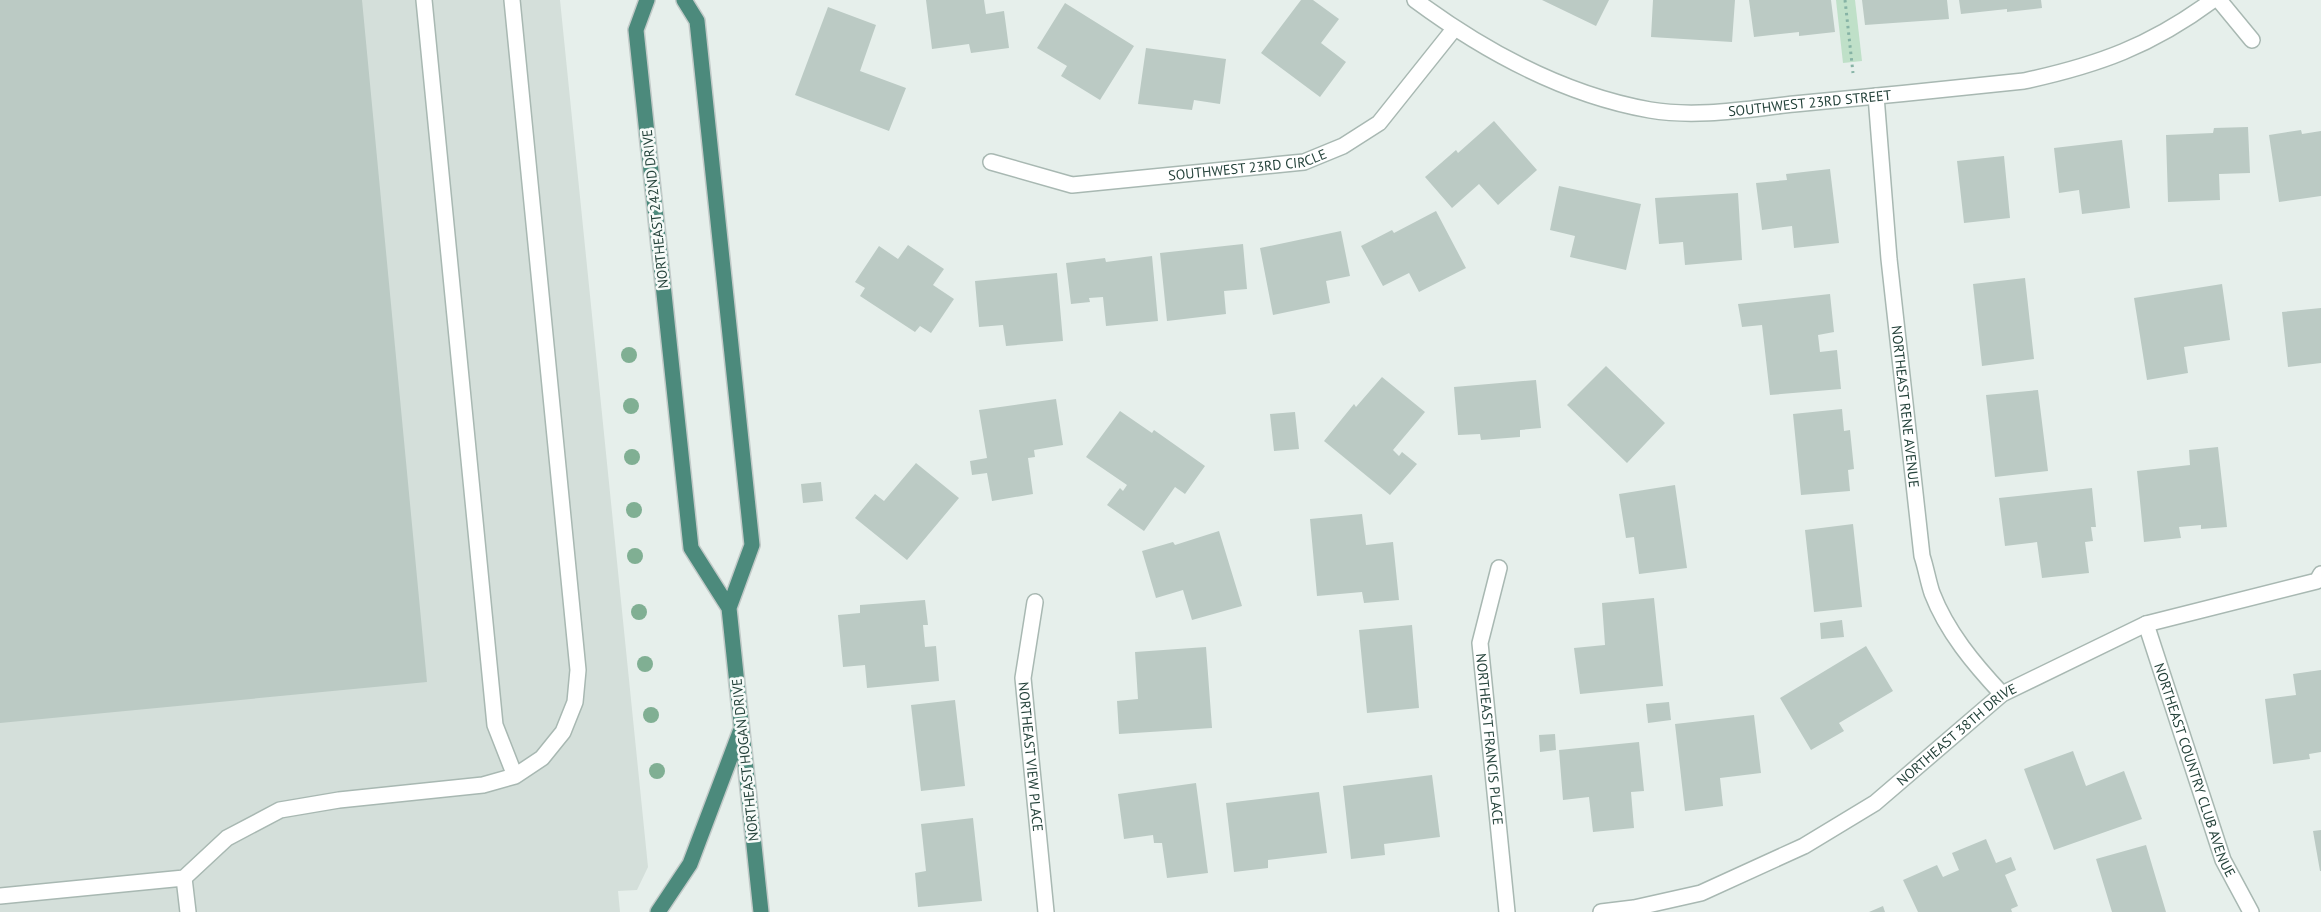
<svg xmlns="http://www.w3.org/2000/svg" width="2321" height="912" viewBox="0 0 2321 912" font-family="'PT Sans',sans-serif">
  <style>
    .built { fill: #d4dfda }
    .green { fill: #bfe0c8 }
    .building { fill: #bbcac4 }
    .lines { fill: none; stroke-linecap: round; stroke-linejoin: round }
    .service-casing { stroke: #a8b8b2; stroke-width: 18 }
    .minor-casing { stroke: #a8b8b2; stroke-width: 18 }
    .trunk-casing { stroke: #c2cac8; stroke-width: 18 }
    .path { stroke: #86b3a5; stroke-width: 3; stroke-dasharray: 2.5 4; stroke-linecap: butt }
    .service { stroke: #fff; stroke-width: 15 }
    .minor { stroke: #fff; stroke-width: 15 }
    .trunk { stroke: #4c8a7c; stroke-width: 15 }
    .tree { fill: #80af93 }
    .labels { text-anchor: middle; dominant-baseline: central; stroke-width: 5; stroke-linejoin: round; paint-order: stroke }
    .street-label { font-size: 14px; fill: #24423a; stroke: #f7fbf9 }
  </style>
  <rect width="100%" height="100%" fill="#e6efeb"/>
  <path class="built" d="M0,0H560L648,867L637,890L618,891L620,912H0Z"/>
  <path class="green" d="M1836,0H1855L1862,61L1843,63Z"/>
  <path class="building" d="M0,0H362L427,682L0,723Z
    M926,0H984L986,14L1004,11L1009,48L971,53L969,44L932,49Z
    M1301,0H1313L1339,19L1321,43L1346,62L1320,97L1261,53Z
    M1542,0H1609L1596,26Z
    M1653,0H1735L1732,42L1651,37Z
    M1749,0H1831L1835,32L1799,36V32L1754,37Z
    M1862,0H1947L1949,19L1865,25Z
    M1959,0H2041L2042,8L2007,12V9L1961,14Z
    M1065,3L1134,46L1100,100L1061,76L1067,66L1037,48Z
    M828,7L876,25L860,71L906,88L889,131L795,95Z
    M1146,48L1226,59L1220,104L1194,100L1192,110L1138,104Z
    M1494,121L1537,170L1498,205L1479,184L1452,208L1425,177L1456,150L1458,153Z
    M2248,127L2250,173L2219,174L2220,200L2168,202L2166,135L2213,133L2214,128Z
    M2301,130L2302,134L2321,131V196L2279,202L2269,135Z
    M2122,140L2130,208L2082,214L2079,190L2059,193L2054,148Z
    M2004,156L2010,218L1964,223L1957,161Z
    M1830,169L1839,243L1794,248L1792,226L1762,230L1756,183L1787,180L1786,174Z
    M1559,186L1641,204L1626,270L1570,257L1575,236L1550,230Z
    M1738,193L1742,260L1685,265L1683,242L1659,244L1655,198Z
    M1436,211L1466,268L1419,292L1409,273L1383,286L1361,246L1392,230L1394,233Z
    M1341,231L1350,276L1326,281L1330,303L1273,315L1260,248Z
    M1243,244L1247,289L1224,291L1226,314L1167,321L1160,253Z
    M908,245L944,269L933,285L954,299L931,333L920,326L915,332L860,296L865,288L855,282L879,246L898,259Z
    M1152,256L1158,321L1106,326L1103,297L1089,298L1090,302L1071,304L1066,263L1105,258L1106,262Z
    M1057,273L1063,341L1006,346L1003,325L979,327L975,281Z
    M2025,278L2034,359L1982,366L1973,284Z
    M2222,284L2230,340L2184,347L2188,373L2147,380L2134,298Z
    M1830,294L1834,332L1818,335L1820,352L1837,350L1841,389L1770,395L1762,325L1742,327L1738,304Z
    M2321,308V363L2288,367L2282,312Z
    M1606,366L1665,423L1627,463L1567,405Z
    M1382,377L1425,412L1393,450L1399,456L1402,452L1417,464L1390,495L1324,441L1354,404L1356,407Z
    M1536,380L1541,428L1520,430V437L1481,440L1480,434L1458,435L1454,387Z
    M2038,390L2048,471L1995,477L1986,395Z
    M1056,399L1063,445L1034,450L1035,457L1028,458L1033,494L992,501L987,473L972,475L970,461L987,458L979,410Z
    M1842,409L1844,431L1850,430L1854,469L1848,470L1850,491L1801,495L1793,414Z
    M1120,411L1152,433L1154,430L1205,466L1185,494L1175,487L1144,531L1107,505L1120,488L1123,491L1127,485L1086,457Z
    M1295,412L1299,449L1274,451L1270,414Z
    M2218,447L2227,527L2201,529V525L2179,527L2181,538L2144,542L2137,471L2190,465L2189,450Z
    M916,463L959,498L907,560L855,518L875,494L884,501Z
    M821,482L823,501L803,503L801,484Z
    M1675,485L1687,568L1639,574L1634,537L1626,538L1619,494Z
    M2092,488L2096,527H2091L2093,541L2085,542L2089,573L2042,578L2037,542L2005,546L1999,498Z
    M1362,514L1366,545L1393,542L1399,600L1364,603L1362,592L1317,596L1310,519Z
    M1853,524L1862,607L1814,612L1805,530Z
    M1219,531L1242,606L1192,620L1183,590L1156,598L1142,551L1173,542L1175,545Z
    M1654,598L1663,686L1580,694L1574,648L1605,645L1602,603Z
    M925,600L928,625H923L925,647L936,646L939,681L867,688L865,665L843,667L838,615L860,613V605Z
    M1842,620L1844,637L1821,639L1820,623Z
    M1412,625L1419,708L1367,713L1359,630Z
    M1866,646L1893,691L1839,723L1844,731L1811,750L1780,698Z
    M1206,647L1212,728L1119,734L1117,701L1138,699L1135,652Z
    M2321,670V752L2309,754L2310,759L2273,764L2265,699L2296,695L2293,674Z
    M955,700L965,786L921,791L911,705Z
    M1669,702L1671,720L1648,723L1646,704Z
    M1754,715L1761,773L1720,778L1723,806L1685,811L1675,724Z
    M1555,734L1556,750L1540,752L1539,735Z
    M1639,742L1644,791L1631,792L1634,828L1593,832L1589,797L1563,800L1559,750Z
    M2073,751L2086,786L2124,771L2142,819L2054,850L2024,769Z
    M1432,775L1440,837L1384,844L1385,855L1351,859L1343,786Z
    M1196,783L1208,873L1167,878L1162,843H1154L1153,835L1124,839L1118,794Z
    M1319,792L1327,853L1268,860V868L1234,872L1226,803Z
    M973,818L982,901L918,907L915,873L926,871L921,824Z
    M2321,830V871H2320L2313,831Z
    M1986,839L1996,863L2011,857L2016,870L2005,875L2018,906L2011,909L2012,912H1918L1903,880L1937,865L1943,877L1959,870L1952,853Z
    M2146,845L2166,912H2112L2096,859Z
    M1883,906L1885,912H1869Z"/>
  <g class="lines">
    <g class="service-casing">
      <path id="service" d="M424,0L495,725L515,776
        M184,878L188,912
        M0,896L184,878L227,838L280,810L339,800L483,785L515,776L542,758L563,732L575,702L578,670L512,0"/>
    </g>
    <g class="minor-casing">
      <g id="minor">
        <path id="s1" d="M1415,0C1484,51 1565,95 1650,110C1697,118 1747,109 1794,104C1871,97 1947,89 2024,81C2098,65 2151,46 2213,0"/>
        <path d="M2219,0L2252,40"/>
        <path id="s2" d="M1876,96L1889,259L1922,556C1926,568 1928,581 1932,593C1947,632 1974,664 2002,694"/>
        <path id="s3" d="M991,162L1072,185L1304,162L1343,146L1379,123L1454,29"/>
        <path id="s4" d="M1499,568L1480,643L1507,912"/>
        <path id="s5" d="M1035,602L1023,678L1046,912"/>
        <path id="s6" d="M2146,624L2223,860L2251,912"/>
        <path id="s7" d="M1601,912L1634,908L1701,893L1804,846L1875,803L2002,694L2146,624L2317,581L2321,574"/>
      </g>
    </g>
    <g class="trunk-casing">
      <path id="trunk" d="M647,0L636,30L691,548L729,608
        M684,0L697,21L752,545L729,608L761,912
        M658,912L690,864L740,732"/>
    </g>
    <path class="path" d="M1845,0L1853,73"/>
    <use href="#service" class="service"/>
    <use href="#minor" class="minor"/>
    <use href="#trunk" class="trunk"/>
  </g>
  <g class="tree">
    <circle cx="629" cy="355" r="8"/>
    <circle cx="631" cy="406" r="8"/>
    <circle cx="632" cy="457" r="8"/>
    <circle cx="634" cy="510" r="8"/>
    <circle cx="635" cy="556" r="8"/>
    <circle cx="639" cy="612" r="8"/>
    <circle cx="645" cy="664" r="8"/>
    <circle cx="651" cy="715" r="8"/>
    <circle cx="657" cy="771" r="8"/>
  </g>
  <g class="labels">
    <g class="street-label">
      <text stroke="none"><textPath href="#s1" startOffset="422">SOUTHWEST 23RD STREET</textPath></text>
      <text stroke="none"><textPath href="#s3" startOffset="261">SOUTHWEST 23RD CIRCLE</textPath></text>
      <text transform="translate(655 209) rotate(-96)">NORTHEAST 242ND DRIVE</text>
      <text stroke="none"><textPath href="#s2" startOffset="312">NORTHEAST RENE AVENUE</textPath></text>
      <text stroke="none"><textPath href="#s7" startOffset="405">NORTHEAST 38TH DRIVE</textPath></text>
      <text stroke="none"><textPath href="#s4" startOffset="174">NORTHEAST FRANCIS PLACE</textPath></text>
      <text stroke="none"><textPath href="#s5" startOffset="156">NORTHEAST VIEW PLACE</textPath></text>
      <text transform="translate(745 760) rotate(-96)">NORTHEAST HOGAN DRIVE</text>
      <text stroke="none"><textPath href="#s6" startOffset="154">NORTHEAST COUNTRY CLUB AVENUE</textPath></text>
    </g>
  </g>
</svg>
